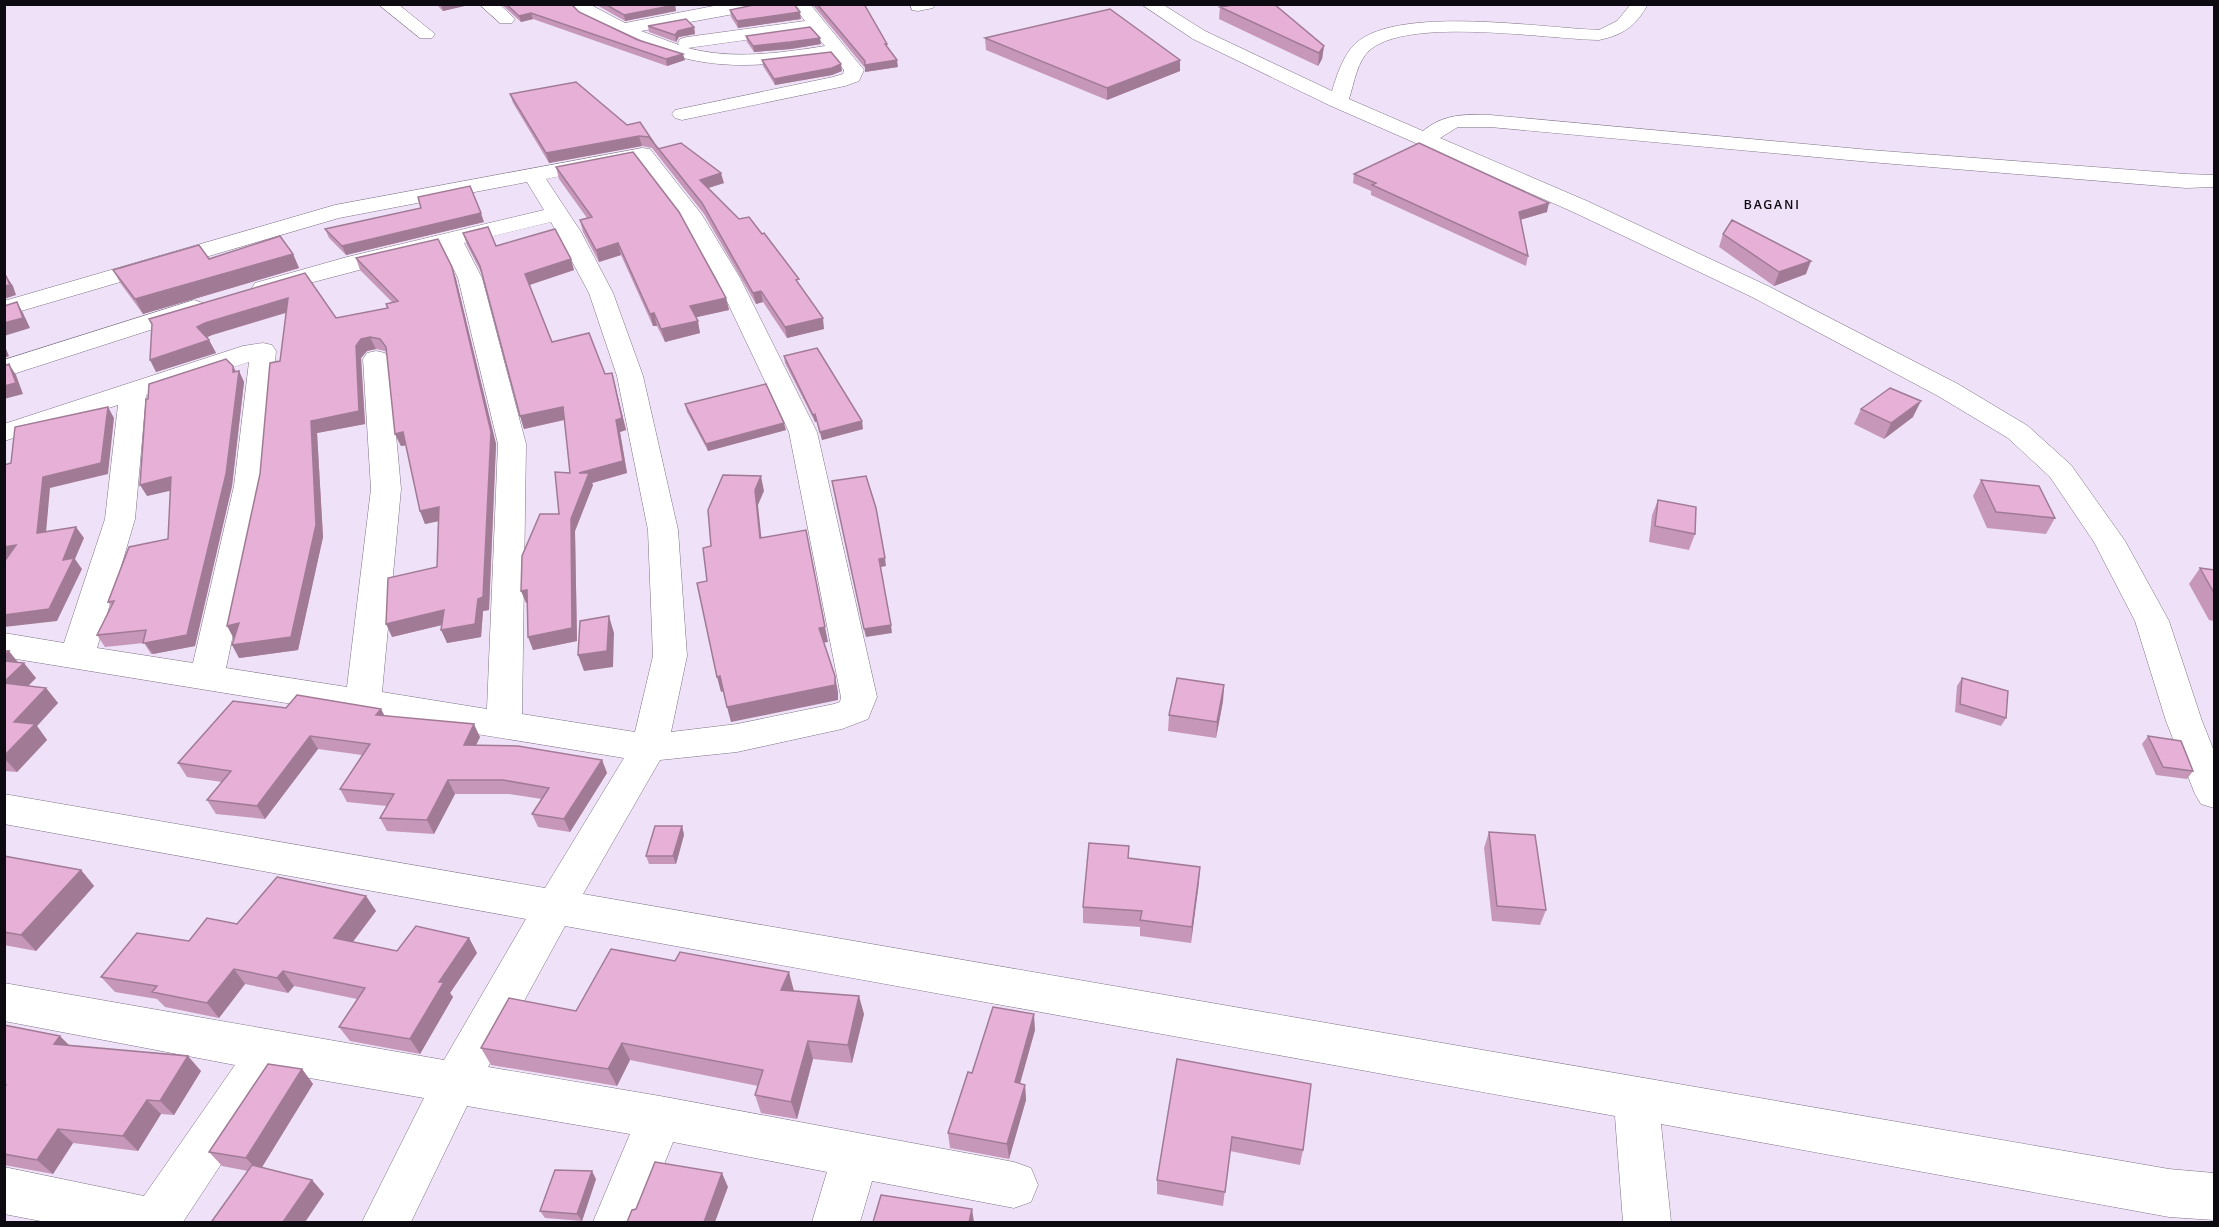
<svg xmlns="http://www.w3.org/2000/svg" width="2219" height="1227" viewBox="0 0 2219 1227" font-family="Signika,sans-serif">
  <style>
    .lines { fill: none; stroke-linecap: round; stroke-linejoin: round }
    .minor-casing { stroke: #7e7386; stroke-width: 1 }
    .minor { fill: #fff; fill-rule: evenodd }
    .wall { fill: #c697b9 }
    .shaded-wall { fill: #a17b96 }
    .building { fill: #e6b0d7; stroke: #a17b96; stroke-width: 1.5 }
    .labels { text-anchor: middle; dominant-baseline: central; stroke-width: 5; stroke-linejoin: round; paint-order: stroke }
    .far-neighbourhood-label { font-size: 14px; letter-spacing: 1.5px; fill: #0e0a11; stroke: #efe2f8 }
  </style>
  <rect width="100%" height="100%" fill="#efe2f8"/>
  <g class="lines">
    <g class="minor-casing">
      <path id="minor" d="M378,4H398L435,34L432,38H420Z
        M479,4H499L515,19L512,23H500Z
        M568,4H589L625,23L724,4H769L761,9L641,31L679,45L678,43L680,39L687,37L805,21L792,4H810L864,70L859,81L845,86L682,120L675,118L672,114L675,110L833,77L843,74L844,70L833,56C743,70 694,72 611,30C597,23 577,16 568,4ZM812,31L825,46C780,53 733,60 688,48Z
        M910,4H935L933,8L918,11L912,10Z
        M1141,4H1162L1205,31L1332,91C1337,75 1343,55 1356,43C1399,5 1542,28 1599,30L1617,21L1631,4H1648C1636,26 1623,35 1599,40C1546,39 1412,17 1371,49C1357,60 1354,84 1349,99L1423,131C1443,114 1465,114 1490,115L1870,150L2186,174L2214,175V187L2186,188L1870,162L1490,127H1458L1440,138L1587,201L1770,287L1958,384L2028,426L2071,465L2125,541L2169,621L2202,721L2214,751V808L2201,804L2195,794L2166,721L2135,621L2094,542L2050,477L2008,438L1938,396L1752,297L1571,211L1331,106L1193,39Z
        M642,148L650,149L702,215L740,278L817,432L877,697L868,719L842,729L737,752L660,760L583,894L2169,1169L2214,1173V1220L2169,1217L1661,1124L1671,1222H1623L1615,1116L565,926L488,1067L660,1096L1014,1162L1031,1168L1038,1185L1031,1202L1014,1208L872,1181L860,1222H812L827,1172L673,1142L641,1222H593L630,1134L467,1106L411,1222H362L424,1098L281,1073L183,1222H46L4,1214V1167L144,1196L235,1065L4,1021V983L444,1060L526,919L4,824V794L545,888L624,758L4,657V633L64,643L105,519L118,405L4,441V424L243,346L263,343L272,345L276,351L264,486L226,668L347,687L371,489L363,359L367,353L376,351L385,353L389,359L401,489L382,692L487,709L498,444L458,278L443,248L264,295L255,293L252,288L255,283L347,257L544,210L527,182L339,218L4,316V301L335,205ZM637,161L684,222L716,278L789,432L841,697L840,702L834,704L737,724L671,732L687,656L678,530L643,376L613,293L581,232L546,179ZM551,222L589,293L617,376L648,530L653,656L635,732L522,714L526,444L482,278L464,243ZM249,362L234,486L193,663L97,648L135,519L146,395Z
        M194,300L203,303L207,308L203,313L4,377V360Z"/>
    </g>
    <use href="#minor" class="minor"/>
  </g>
  <path class="wall" d="M436,4H473L443,11Z
    M501,4H571L579,12L685,60L667,66L533,19L521,22Z
    M595,4H675L676,11L625,21Z
    M812,4H864L898,67L865,72V68Z
    M1220,7L1324,46L1322,59L1318,66L1219,19Z
    M730,10L801,19L738,28L731,17Z
    M648,26L694,27L695,34L679,37L676,42L649,32Z
    M746,36L821,44L791,49L754,52L747,42Z
    M985,38L1180,60V71L1107,100L986,50Z
    M762,60L842,71L832,75L775,85L763,66Z
    M510,94L627,125L640,122L658,149L724,183L708,188L800,286L824,329L787,338L763,302L756,304L704,214L652,148L642,146L549,163L513,103Z
    M556,167L726,298L729,310L696,317L700,333L665,342L657,326H653L621,255L599,262L583,232L580,220L587,218L559,179Z
    M1354,174L1547,212L1520,220L1528,256L1526,266L1371,195V191L1353,183Z
    M421,208L484,222L346,255L329,238L325,229Z
    M463,233L496,246L574,270L530,285L552,342L605,374L612,373L615,385L626,430L620,432L627,473L592,483L593,485L575,531L577,641L533,650L527,603H526L559,514L570,473L565,420L524,429L482,274L467,245Z
    M1723,234L1806,274L1774,286L1719,247Z
    M293,254L299,268L143,314L121,284L113,270L209,259Z
    M356,258L452,267L456,279L496,444L489,610L483,611L481,637L447,643L442,625L392,637L437,567L438,521L425,524L420,511L406,445L401,446L395,434L387,353L385,351L376,349L367,351L361,358L365,424L317,433L323,537L298,650L239,658L234,638L260,474L280,361L286,313L212,335L207,337L209,340L216,353L156,372L152,325L149,319L305,273L336,318L387,308L386,304L392,302L360,270Z
    M784,356L863,429L822,440L817,422H815L785,363Z
    M233,366L236,372L239,371L244,382L232,486L195,646L153,654H151L144,643L105,647L97,635L111,606L108,602L168,539L171,490L147,496Z
    M685,404L786,430L708,451L687,412Z
    M1861,409L1913,417L1884,439L1854,424Z
    M1981,480L2055,518L2046,534L1987,528L1973,496Z
    M1658,500L1695,534L1689,550L1649,542L1652,515Z
    M2200,568L2214,570V621L2209,620L2189,584Z
    M4,651L36,678L28,686L46,688L58,703L37,726L47,740L17,772L4,771Z
    M1962,678L2006,718L2001,726L1955,712L1957,686Z
    M1224,685L1223,701L1216,738L1168,731L1169,715Z
    M286,708L385,715L480,737L476,745L602,760L607,773L570,832L538,827L532,814L542,799L509,794H455L434,834L387,831L380,818L387,806L347,802L340,789L362,755L318,749L265,819L216,814L207,800L222,782L187,777L178,763Z
    M2148,736L2193,771L2187,779L2156,775L2142,744Z
    M682,826L684,835L676,864H649L646,856Z
    M1489,832L1546,910L1540,925L1492,921L1484,848Z
    M4,856L81,870L94,886L36,951L4,945Z
    M1129,858L1200,867L1191,943L1140,936V927L1083,923V907Z
    M366,896L376,911L353,942L397,951L469,938L477,953L450,993L453,997L420,1054L350,1041L339,1027L357,999L294,986L288,993L245,984L219,1018L165,1007L157,999L115,992L101,977L189,941L237,924Z
    M794,991L864,1014L852,1063L813,1059L797,1119L761,1113L755,1095L758,1086L630,1060L617,1086L491,1065L481,1048L576,1011Z
    M4,1025L70,1046L201,1071L174,1115L161,1114L138,1151L73,1143L53,1174L4,1165Z
    M1035,1030L1020,1084L1025,1085L1026,1100L1009,1159L950,1148L948,1133L972,1073Z
    M1177,1059L1303,1150L1300,1165L1230,1151L1223,1206L1157,1194V1180Z
    M302,1069L313,1084L262,1167L312,1180L324,1194L305,1222H214L212,1221L248,1171L222,1166L209,1152Z
    M596,1179L582,1221L545,1218L540,1211Z"/>
  <path class="shaded-wall" d="M442,4H473L443,11L441,5Z
    M675,5L676,11L625,21L624,15Z
    M800,12L801,19L738,28L737,21Z
    M531,13L533,19L521,22L519,16Z
    M694,27L695,34L679,37L676,42L675,35L678,31Z
    M820,38L821,44L791,49L754,52L753,46Z
    M1324,46L1322,59L1318,66L1319,53Z
    M683,54L685,60L667,66L666,59Z
    M897,60L898,67L865,72V65Z
    M1180,60V71L1107,100V88Z
    M841,64L842,71L832,75L775,85L774,79Z
    M639,136L642,146L549,163L546,153Z
    M721,173L724,183L702,190L700,180Z
    M1549,203L1547,212L1516,221L1519,212Z
    M481,213L484,222L346,255L342,246Z
    M618,243L621,255L599,262L596,250Z
    M293,254L299,268L143,314L135,299Z
    M571,259L574,270L529,285L525,274Z
    M1811,261L1806,274L1774,286L1779,272Z
    M452,267L456,279L496,444L489,610L483,611L481,637L447,643L441,630L475,624Z
    M6,276L13,286L16,295L4,299V286Z
    M761,291L763,302L756,304L753,293Z
    M288,298L294,310L212,335L203,339L197,327L205,323Z
    M726,298L729,310L693,318L690,306Z
    M17,302L23,313L30,328L4,336V323Z
    M654,313L657,326H653L650,314Z
    M823,318L824,329L787,338L785,327Z
    M698,321L700,333L665,342L661,329Z
    M370,337L376,349L367,351L361,358L365,424L317,433L323,537L298,650L239,658L232,645L311,421L356,346L361,339Z
    M209,340L216,353L156,372L150,360Z
    M4,344L9,356L4,358Z
    M9,364L16,375L23,394L4,399V386Z
    M233,366L238,376L239,371L244,382L232,486L195,646L153,654L145,643L233,372Z
    M612,373L626,430L620,432L627,473L592,483L593,485L575,531L577,641L533,650L528,637L571,519L579,473L616,420Z
    M1921,401L1913,417L1884,439L1891,423Z
    M108,407L114,418L108,474L50,488L45,544L37,533L43,477Z
    M563,407L567,419L524,429L520,416Z
    M815,414L817,422H815L813,415Z
    M862,421L863,429L822,440L820,432Z
    M784,423L786,430L708,451L706,444Z
    M403,432L408,445L401,446L395,434Z
    M761,476L764,491L758,505L763,553L760,538L755,490Z
    M171,477L178,489L147,496L140,485Z
    M439,507L444,520L425,524L420,511Z
    M76,527L84,538L75,559L82,569L57,621L4,627V615L63,560Z
    M16,545L23,556L4,560V547Z
    M885,558L886,566L881,567L879,559Z
    M527,590L532,602L526,603L521,591Z
    M444,610L450,623L392,637L386,624Z
    M609,616L614,633L613,667L584,671L578,655Z
    M239,623L234,639L227,626Z
    M891,625L892,633L866,637L864,629Z
    M825,627L828,642L822,643L819,628Z
    M9,651L21,666L24,663L36,678L16,698L4,684V656Z
    M720,676L724,691L721,692L717,677Z
    M835,676L838,692V700L731,722L727,707Z
    M1224,685L1223,701L1216,738L1217,722Z
    M46,688L58,703L37,726L47,740L17,772L4,758L14,722Z
    M381,709L388,722L376,715Z
    M474,724L480,737L470,758L464,745Z
    M310,736L318,749L265,819L257,806Z
    M602,760L607,773L570,832L564,819Z
    M448,780L455,794L434,834L427,820Z
    M682,826L684,835L676,864L673,856Z
    M1200,867L1199,883L1191,943L1192,927Z
    M81,870L94,886L36,951L21,935Z
    M366,896L376,911L344,953L334,938Z
    M469,938L477,953L450,993L453,997L420,1054L410,1039L439,982Z
    M234,969L245,984L219,1018L207,1003Z
    M283,971L294,986L288,993L277,978Z
    M789,972L794,991L787,1008L781,990Z
    M859,996L864,1014L852,1063L848,1045Z
    M1034,1014L1035,1030L1016,1097L1015,1082Z
    M60,1036L75,1051L54,1044Z
    M808,1041L813,1059L797,1119L791,1102Z
    M622,1043L630,1060L617,1086L608,1069Z
    M188,1056L201,1071L174,1115L160,1101Z
    M302,1069L313,1084L259,1172L246,1158Z
    M1025,1085L1026,1100L1009,1159L1007,1144Z
    M147,1100L161,1114L138,1151L123,1136Z
    M58,1129L73,1143L53,1174L37,1160Z
    M592,1171L596,1179L582,1221L577,1214Z
    M722,1173L728,1187L715,1222H704Z
    M312,1180L324,1194L305,1222H283Z
    M972,1209L974,1222H969Z"/>
  <path class="building" d="M506,4H571L579,12L638,40L683,54L666,59L531,13L519,16Z
    M605,4H675V5L624,15Z
    M758,4H794L800,12L737,21L730,10Z
    M817,4H864L887,44H885L897,60L865,65V61Z
    M1239,4H1274L1324,46L1319,53L1220,7Z
    M1110,9L1180,60L1107,88L985,38Z
    M686,19L694,27L678,31L675,35L648,26Z
    M810,27L820,38L790,42L753,46L746,36Z
    M831,52L841,64L832,68L774,79L762,60Z
    M576,82L627,125L640,122L658,149L681,143L721,173L700,180L739,219L749,217L762,234L764,233L799,279L796,280L823,318L785,327L761,291L753,293L702,203L649,137L639,136L546,153L510,94Z
    M1419,143L1549,203L1519,212L1528,256L1372,185L1376,183L1354,174Z
    M633,152L679,212L726,298L690,306L698,321L661,329L654,313L650,314L618,243L596,250L580,220L592,217L556,167Z
    M470,186L481,213L342,246L325,229L421,208L418,197Z
    M1732,220L1811,261L1779,272L1723,234Z
    M488,227L496,246L555,229L571,259L525,274L552,342L589,333L605,374L612,373L622,418L616,420L623,461L579,473H589L571,519L572,628L528,637L527,590L521,591L522,556L540,514H559L555,472L570,473L563,407L520,416L480,266L463,233Z
    M280,236L293,254L135,299L113,270L199,245L209,259Z
    M438,239L452,267L491,432L483,597L478,599L475,624L441,630L444,610L386,624L388,578L437,567L439,507L420,511L403,432L395,434L386,347L380,339L370,337L361,339L356,346L359,411L311,421L316,525L291,637L232,645L239,623L227,626L260,474L270,363L280,361L288,298L205,323L197,327L209,340L150,360L152,324L149,319L305,273L336,318L388,308L386,304L398,301L356,258Z
    M4,276H6L10,285L4,286Z
    M17,302L23,318L4,323V306Z
    M817,348L862,421L820,432L815,414L813,415L784,356Z
    M226,359L233,366V372L239,371L226,474L187,635L145,643H143L146,630L97,635L114,601L108,602L129,547L168,539L171,477L140,485L146,399H148L149,384Z
    M9,364L16,383L4,386V366Z
    M766,384L784,423L706,444L685,404Z
    M1890,388L1921,401L1891,423L1861,409Z
    M108,407L101,463L43,477L37,533L76,527L63,560L74,558L49,609L4,615V562L16,545L4,547V465L11,463L15,427Z
    M723,475L761,476L755,490L760,538L806,530L825,627L819,628L835,676V685L727,707L720,676L717,677L697,583L707,581L703,548L711,546L708,510Z
    M866,476L876,508L885,558L879,559L891,625L864,629L832,481Z
    M1981,480L2039,486L2055,518L1996,512Z
    M1658,500L1696,507L1695,534L1655,526Z
    M2200,568L2214,570V593Z
    M609,616L607,651L578,655L580,621Z
    M4,651H9L4,656Z
    M4,661L24,663L4,682Z
    M1177,678L1224,685L1217,722L1169,715Z
    M1962,678L2008,691L2006,718L1960,704Z
    M4,683L46,688L14,722L35,724L4,756Z
    M297,695L381,709L376,715L474,724L464,745L518,746L602,760L564,819L532,814L549,788L503,780H448L427,820L380,818L394,794L340,789L370,744L310,736L257,806L207,800L231,771L178,763L233,701L286,708Z
    M2148,736L2181,741L2193,771L2163,767Z
    M655,826H682L673,856H646Z
    M1489,832L1535,835L1546,910L1497,906Z
    M1089,843L1129,846L1128,858L1200,867L1192,927L1140,920L1142,911L1083,907Z
    M4,856L81,870L21,935L4,932Z
    M277,877L366,896L334,938L397,951L416,926L469,938L439,982H444L410,1039L339,1027L365,988L283,971L277,978L234,969L207,1003L152,992L157,986L101,977L137,933L189,941L207,918L237,924Z
    M611,949L675,961L680,952L789,972L781,990L859,996L848,1045L808,1041L791,1102L755,1095L763,1070L622,1043L608,1069L481,1048L509,998L576,1011Z
    M993,1007L1034,1014L1015,1082L1025,1085L1007,1144L948,1133L968,1072L972,1073Z
    M4,1025L60,1036L54,1044L188,1056L160,1101L147,1100L123,1136L58,1129L37,1160L4,1154V1087L6,1085L4,1084Z
    M1177,1059L1311,1084L1303,1150L1232,1137L1225,1192L1157,1180Z
    M268,1064L302,1069L246,1158L209,1152Z
    M655,1162L722,1173L704,1222H627L632,1210L636,1209Z
    M252,1165L312,1180L283,1222H217L212,1221Z
    M555,1170L592,1171L577,1214L540,1211Z
    M881,1195L972,1209L969,1222H873Z"/>
  <g class="labels">
    <g class="far-neighbourhood-label">
      <text x="1772" y="204">BAGANI</text>
    </g>
  </g>
  <rect width="2219" height="1227" fill="none" stroke="#0e0a11" stroke-width="12"/>
</svg>
